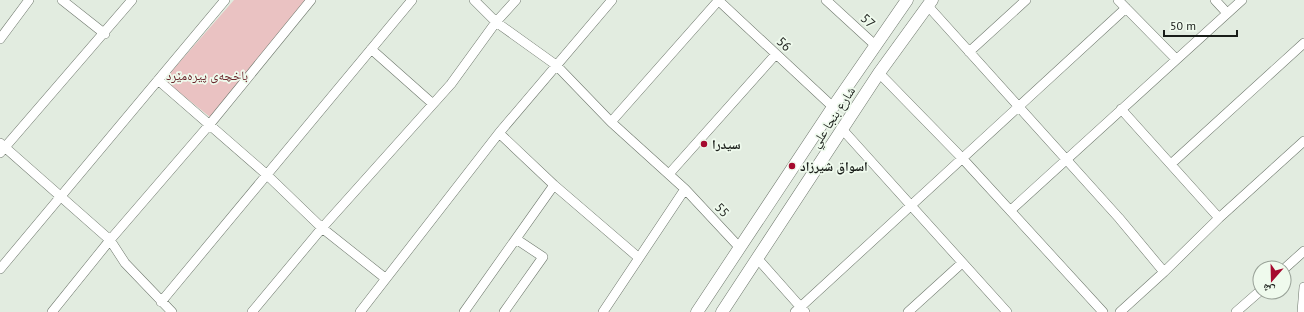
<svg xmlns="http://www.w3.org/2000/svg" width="1304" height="312" viewBox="0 0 1304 312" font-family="'PT Sans','Noto Naskh Arabic',sans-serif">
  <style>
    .green { fill: #eac2c2 }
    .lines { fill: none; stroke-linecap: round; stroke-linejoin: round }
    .street-casing { stroke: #6e776c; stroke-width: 10 }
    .secondary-casing { stroke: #6e776c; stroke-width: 13 }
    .street { stroke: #fff; stroke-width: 9 }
    .secondary { stroke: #fff; stroke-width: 12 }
    .poi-dot { fill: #a50a2f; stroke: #effaed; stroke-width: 1.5 }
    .labels { text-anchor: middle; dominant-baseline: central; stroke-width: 3.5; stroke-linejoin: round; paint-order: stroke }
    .street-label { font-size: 13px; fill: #191d19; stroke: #effaed }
    .park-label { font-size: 13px; fill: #69252a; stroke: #effaed }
    .poi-label { font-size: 13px; font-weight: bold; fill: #191d19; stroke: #effaed; text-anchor: start }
  </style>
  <rect width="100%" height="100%" fill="#e2ece0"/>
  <path class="green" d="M234,0H306L210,117L164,80Z"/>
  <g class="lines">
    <g class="street-casing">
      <path id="street" d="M62,0L105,34
        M474,0L496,22L556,65L611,122L685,189L740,248
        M718,0L833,107
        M826,0L875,45
        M1118,0L1176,59
        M1215,0L1227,13
        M928,6L1119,218L1164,272
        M0,39L29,0
        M371,49L433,104
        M969,52L1026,0
        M879,73L962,158L1103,312
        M158,80L266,174L322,228L385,278
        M1121,109L1219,218
        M611,122L718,1
        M842,129L1007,312
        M499,133L554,185L639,258
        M0,143L110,240L125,263L172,312
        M0,153L132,0
        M1171,164L1304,43
        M669,174L776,54
        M1011,210L1242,0
        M757,258L805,312
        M0,269L225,0
        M1284,269L1304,251
        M161,302L412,0
        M52,312L110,240L210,124L311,0
        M252,312L322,228L451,84L496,22L516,0
        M360,312L499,133L612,0
        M464,312L554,185
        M504,312L543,257L516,239
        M603,312L685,189
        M795,312L1126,8
        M908,312L962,263
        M1120,312L1164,272L1219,218L1304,141
        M1236,312L1260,291
        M1302,312L1304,287"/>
    </g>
    <g class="secondary-casing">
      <path id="secondary" d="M697,312L833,107L907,0
        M722,312L879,73L932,0"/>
    </g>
    <use href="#street" class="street"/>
    <use href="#secondary" class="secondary"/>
  </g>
  <g class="poi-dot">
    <circle cx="704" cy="144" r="4"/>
    <circle cx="792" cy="166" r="4"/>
  </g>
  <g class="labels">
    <g class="street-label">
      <text transform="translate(868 21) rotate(42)">57</text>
      <text transform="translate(784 44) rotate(43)">56</text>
      <text transform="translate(833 117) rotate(-57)">شارع بنجا علي</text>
      <text transform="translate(722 210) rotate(47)">55</text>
    </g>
    <g class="park-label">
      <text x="207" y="75">باخچەی پیرەمێرد</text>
    </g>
    <g class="poi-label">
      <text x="712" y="144">سيدرا</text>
      <text x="800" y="166">اسواق شيرزاد</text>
    </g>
  </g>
  <g transform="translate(1272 280) rotate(200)"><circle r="19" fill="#effaed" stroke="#99a298"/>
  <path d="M0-3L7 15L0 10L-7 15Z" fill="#a50a2f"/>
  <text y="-6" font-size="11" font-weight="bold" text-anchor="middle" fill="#191d19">ش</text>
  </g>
  <path d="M1164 30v6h73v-6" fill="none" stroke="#191d19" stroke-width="2"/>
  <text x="1170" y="30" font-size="12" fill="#191d19" stroke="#effaed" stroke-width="3" paint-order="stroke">50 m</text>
</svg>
